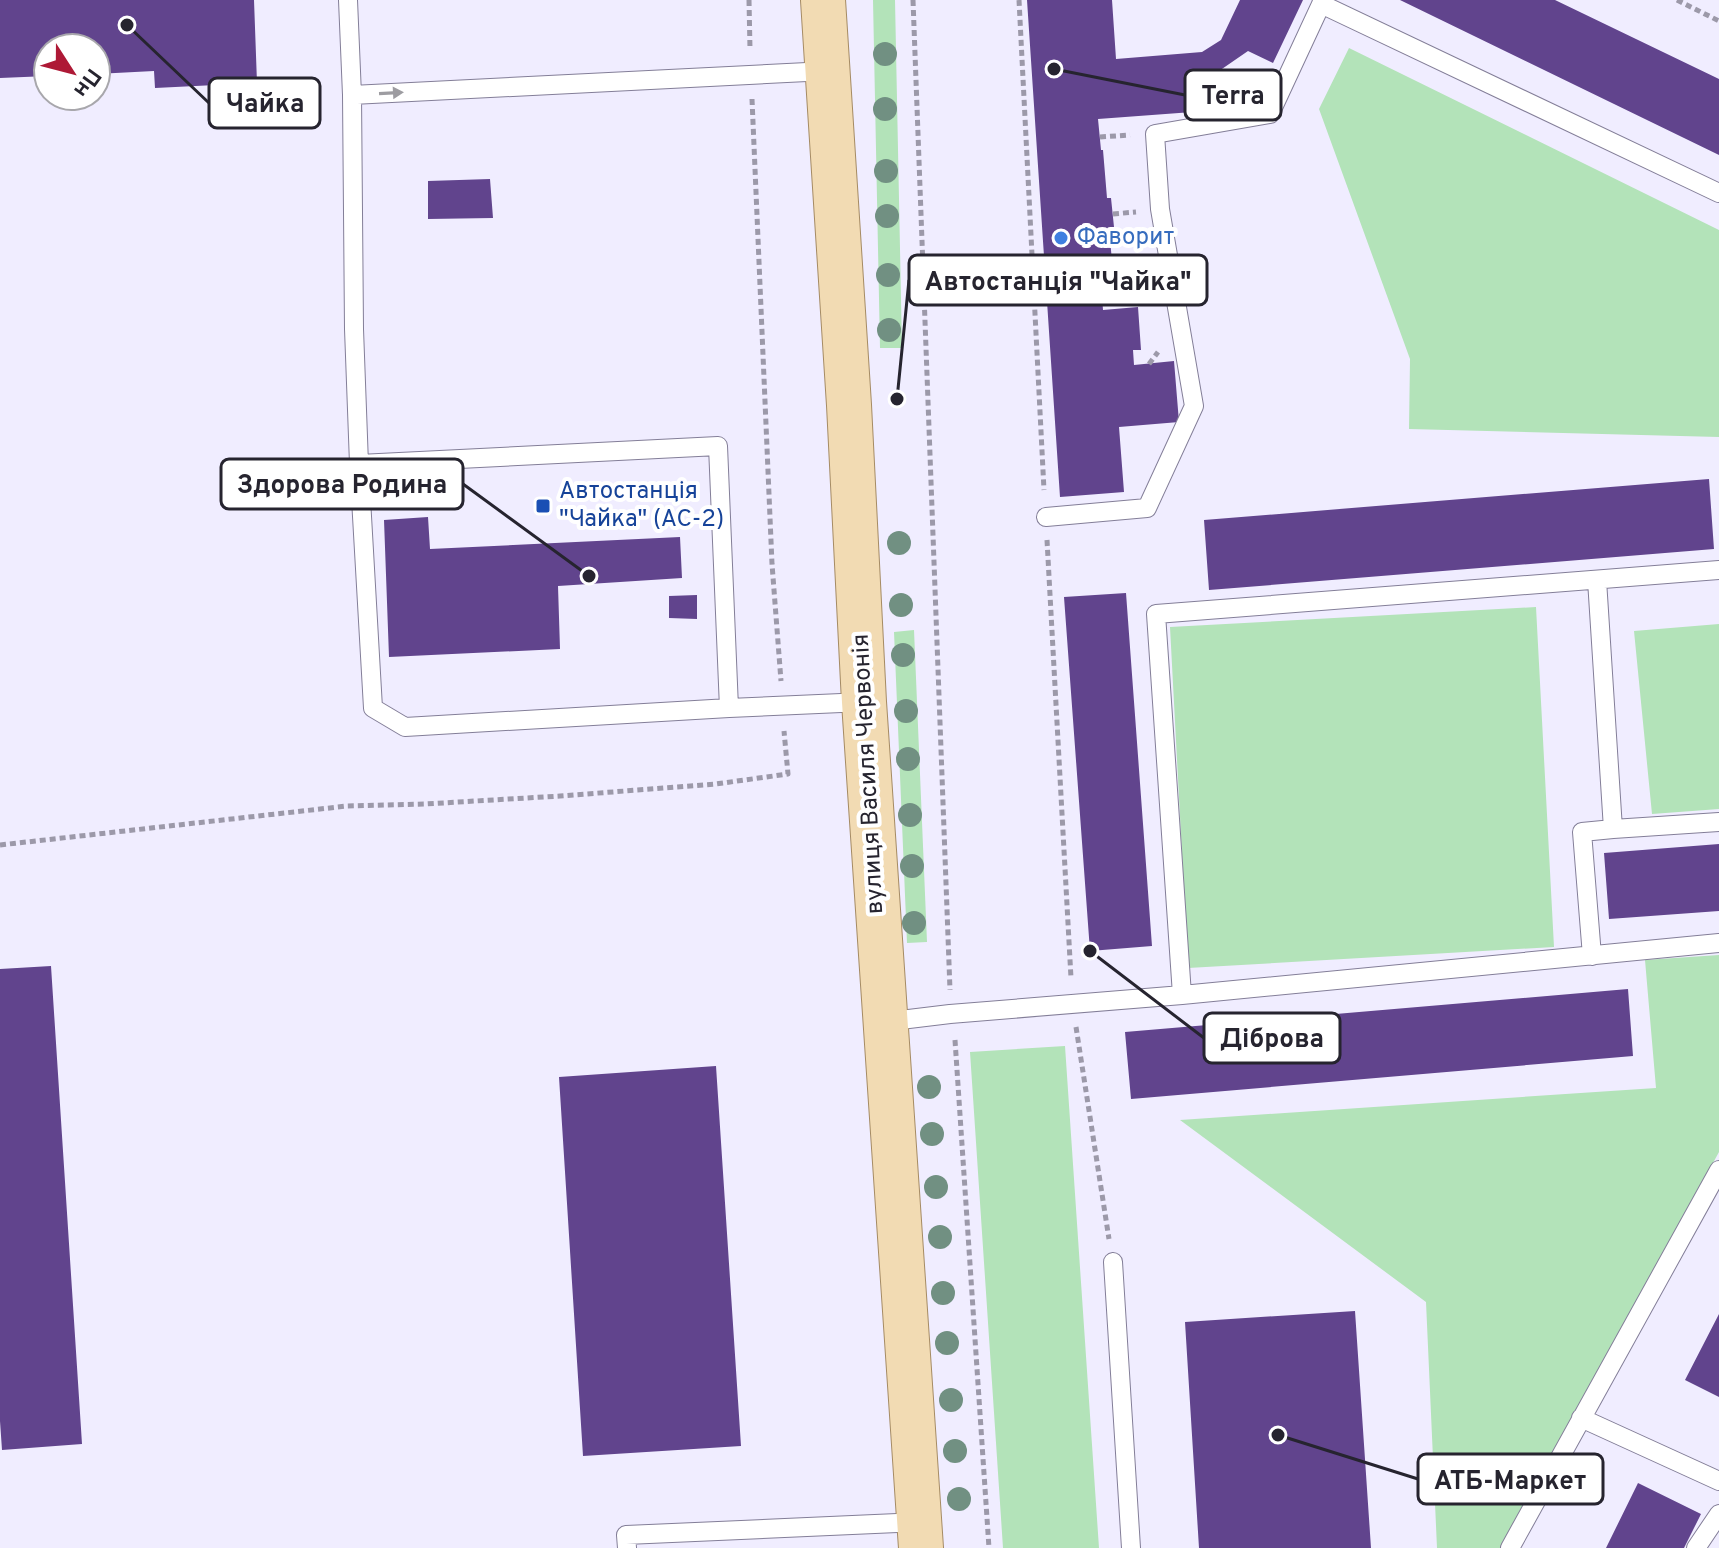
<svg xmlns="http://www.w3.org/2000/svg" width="1719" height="1548" viewBox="0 0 1719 1548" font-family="Overpass,sans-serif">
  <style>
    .green { fill: #b3e3b9 }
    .building { fill: #61448d }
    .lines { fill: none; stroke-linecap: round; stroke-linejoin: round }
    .lane-casing { stroke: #837e98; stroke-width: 20 }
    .primary-casing { stroke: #a58b64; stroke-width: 46 }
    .path { stroke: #9c99a9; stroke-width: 5; stroke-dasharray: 6 4; stroke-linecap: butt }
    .lane { stroke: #fff; stroke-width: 18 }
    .primary { stroke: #f2dbb3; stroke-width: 44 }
    .tree { fill: #719082 }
    .oneway { fill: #9d9ca1 }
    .shop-dot { fill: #3f7fe0; stroke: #fff; stroke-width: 3 }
    .transit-dot { fill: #1a4fb4; stroke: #fff; stroke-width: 3 }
    .labels { text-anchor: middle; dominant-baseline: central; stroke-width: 8; stroke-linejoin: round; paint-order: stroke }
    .shop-label { font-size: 24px; fill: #366cbe; stroke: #fff; text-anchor: start }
    .transit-label { font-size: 24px; fill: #164399; stroke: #fff; text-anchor: start }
    .street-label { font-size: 24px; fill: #26242f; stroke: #fff }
    .leader { fill: none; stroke: #26242f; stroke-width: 3 }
    .callout-dot { fill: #26242f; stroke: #fff; stroke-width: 3 }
    .callout { fill: #fff; stroke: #26242f; stroke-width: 3 }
    .callout-label { font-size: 26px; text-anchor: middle; font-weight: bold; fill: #26242f }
  </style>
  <rect width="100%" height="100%" fill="#f0edff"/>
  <path class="green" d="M873,0H895L902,348H880Z
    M1349,48L1719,230V437L1409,429L1410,359L1319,109Z
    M1536,607L1554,947L1188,968L1170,627Z
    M1719,624V809L1652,814L1634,631Z
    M914,630L927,942L907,943L894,632Z
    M1719,955V1152L1502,1548H1437L1426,1302L1180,1120L1656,1088L1645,960Z
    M1065,1046L1099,1548H1003L970,1052Z"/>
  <path class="building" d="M0,0H254L257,83L155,88L154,71L96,74V48H48V76L0,78Z
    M1027,0H1112L1116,59L1202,52L1221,40L1240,0H1303L1273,63L1248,51L1203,82L1206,111L1098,119L1101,150H1103L1107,198H1111L1114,227L1109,228L1114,283L1101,284L1103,310L1138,307L1141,350H1133L1134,365L1174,361L1179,422L1119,427L1124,492L1060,497Z
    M1400,0H1555L1719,79V155Z
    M490,179L493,218L428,219V181Z
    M1709,479L1714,549L1209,590L1204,520Z
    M428,517L430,549L680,537L682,578L558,586L560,649L389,657L384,520Z
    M1126,593L1152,946L1090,951L1064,597Z
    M697,595V619L669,618V596Z
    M1719,844V911L1609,919L1604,853Z
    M51,966L82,1444L2,1450L0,1421V969Z
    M1628,989L1633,1056L1131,1099L1125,1032Z
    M716,1066L741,1446L583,1456L559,1077Z
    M1355,1311L1371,1548H1199L1185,1322Z
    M1719,1314V1397L1685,1380Z
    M1638,1483L1701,1514L1684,1548H1606Z"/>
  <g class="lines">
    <g class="lane-casing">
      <path id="lane" d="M348,0L352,95L827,71
        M1321,4L1719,193
        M352,95L354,329L359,464
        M1046,517L1147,508L1194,406L1160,209L1155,134L1270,114L1323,0
        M1597,580L1613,829L1719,822
        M729,708L718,446L359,464L373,708L405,727L729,708L864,702
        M1592,956L1582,832L1613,829
        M1182,995L1156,614L1719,570
        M884,1022L950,1014L1182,995L1719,943
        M1113,1262L1131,1548
        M1581,1418L1719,1481
        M627,1548L626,1535L920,1522
        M1510,1548L1719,1170
        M1696,1548L1719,1514"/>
    </g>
    <g class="primary-casing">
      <path id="primary" d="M823,0L849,405L864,702L921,1548"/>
    </g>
    <path class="path" d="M749,0L750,49
      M913,0L950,990
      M1019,0L1044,490
      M1677,0L1719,21
      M752,99L772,564L781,681
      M1100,137L1130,135
      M1113,214L1136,212
      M1149,364L1158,352
      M1047,540L1071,978
      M0,845L347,806L425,804L560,796L716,784L788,774L784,731
      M1076,1027L1109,1239
      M955,1040L989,1548"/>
    <use href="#lane" class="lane"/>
    <use href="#primary" class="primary"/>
  </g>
  <g class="tree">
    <circle cx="885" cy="54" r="12"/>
    <circle cx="885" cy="109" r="12"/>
    <circle cx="886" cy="171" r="12"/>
    <circle cx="887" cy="216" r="12"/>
    <circle cx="888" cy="275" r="12"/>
    <circle cx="889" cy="330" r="12"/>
    <circle cx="899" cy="543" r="12"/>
    <circle cx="901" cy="605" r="12"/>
    <circle cx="903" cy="655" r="12"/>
    <circle cx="906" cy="711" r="12"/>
    <circle cx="908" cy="759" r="12"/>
    <circle cx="910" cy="815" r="12"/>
    <circle cx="912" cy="866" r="12"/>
    <circle cx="914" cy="923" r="12"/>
    <circle cx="929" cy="1087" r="12"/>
    <circle cx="932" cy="1134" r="12"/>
    <circle cx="936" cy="1187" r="12"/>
    <circle cx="940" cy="1237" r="12"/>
    <circle cx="943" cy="1293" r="12"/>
    <circle cx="947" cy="1343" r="12"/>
    <circle cx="951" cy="1400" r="12"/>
    <circle cx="955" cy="1451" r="12"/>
    <circle cx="959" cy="1499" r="12"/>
  </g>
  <defs><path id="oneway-solid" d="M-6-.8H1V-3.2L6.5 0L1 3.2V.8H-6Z" transform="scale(2)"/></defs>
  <use class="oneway" href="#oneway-solid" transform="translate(391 93) rotate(-3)"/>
  <circle class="shop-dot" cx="1061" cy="238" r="8"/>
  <rect class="transit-dot" x="535" y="498" width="16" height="16" rx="4"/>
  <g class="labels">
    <g class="shop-label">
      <text x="1077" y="238">Фаворит</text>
    </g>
    <g class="transit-label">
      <text x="559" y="492">Автостанція<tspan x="559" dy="28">"Чайка" (АС-2)</tspan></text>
    </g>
    <g class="street-label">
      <text transform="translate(869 774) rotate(-93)">вулиця Василя Червонія</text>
    </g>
  </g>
  <path class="leader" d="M1054 69L1185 95M127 25L209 103M897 399L909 280M589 576L463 484M1090 951L1204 1038M1278 1435L1418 1479"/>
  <g class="callout-dot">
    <circle cx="1054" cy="69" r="8"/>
    <circle cx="127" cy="25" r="8"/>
    <circle cx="897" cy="399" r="8"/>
    <circle cx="589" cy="576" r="8"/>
    <circle cx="1090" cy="951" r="8"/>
    <circle cx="1278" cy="1435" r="8"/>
  </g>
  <g class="callout">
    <rect x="1185" y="70" width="96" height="50" rx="8"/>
    <rect x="209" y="78" width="111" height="50" rx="8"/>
    <rect x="909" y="255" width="298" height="50" rx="8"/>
    <rect x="221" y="459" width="242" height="50" rx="8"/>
    <rect x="1204" y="1013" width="136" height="50" rx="8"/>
    <rect x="1418" y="1454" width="185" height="50" rx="8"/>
  </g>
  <g class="callout-label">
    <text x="1233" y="104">Terra</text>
    <text x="265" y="112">Чайка</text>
    <text x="1058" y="290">Автостанція "Чайка"</text>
    <text x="342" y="493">Здорова Родина</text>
    <text x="1272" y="1047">Діброва</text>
    <text x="1510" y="1489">АТБ-Маркет</text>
  </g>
  <g transform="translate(72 72) rotate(126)"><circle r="38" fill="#ffffff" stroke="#a8a7ac" stroke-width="2"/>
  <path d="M0-6L14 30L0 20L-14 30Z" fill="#ae1936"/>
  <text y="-12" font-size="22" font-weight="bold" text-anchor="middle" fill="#26242f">Пн</text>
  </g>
</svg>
